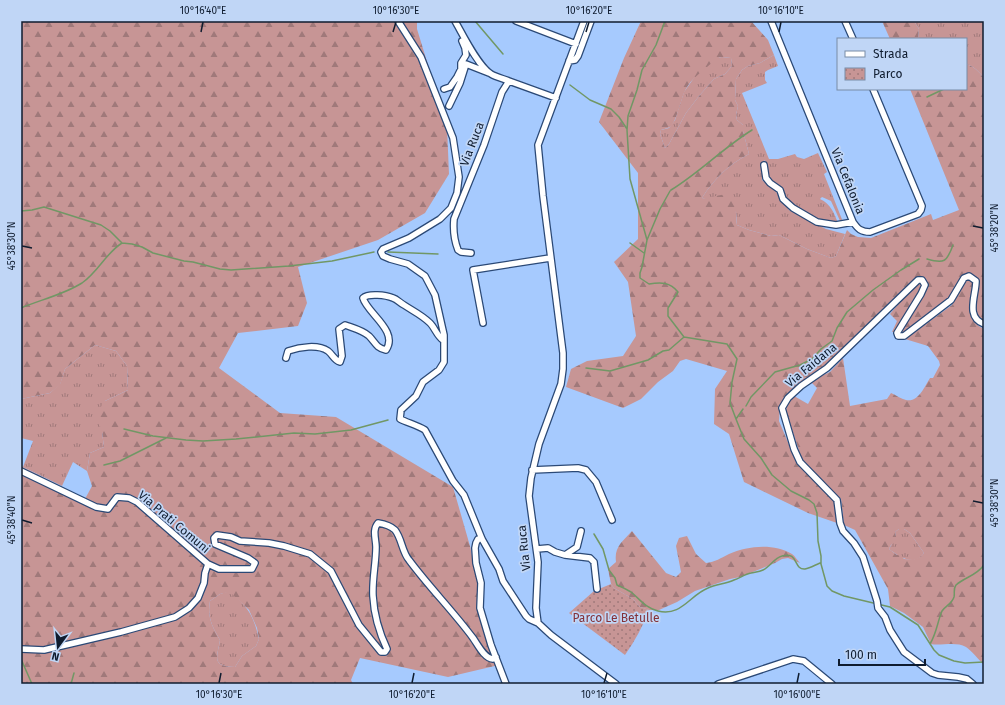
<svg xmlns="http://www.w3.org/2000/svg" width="1005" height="705" viewBox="0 0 1005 705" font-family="'Fira Sans',sans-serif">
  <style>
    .grass { fill: url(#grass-tufts) }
    .forest { fill: url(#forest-firs); fill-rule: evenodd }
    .park { fill: url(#park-dots) }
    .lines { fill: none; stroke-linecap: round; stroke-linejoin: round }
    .stream { stroke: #719765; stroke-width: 1.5 }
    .minor-casing { stroke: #2b4976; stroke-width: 8 }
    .minor { stroke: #fff; stroke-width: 5.5 }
    .ticks { fill: none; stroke: #0f1c2f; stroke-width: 1.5 }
    .labels { text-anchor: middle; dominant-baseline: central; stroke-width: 3.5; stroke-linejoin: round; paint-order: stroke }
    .street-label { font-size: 12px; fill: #0f1c2f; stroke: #c0d6f6 }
    .park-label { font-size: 12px; fill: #833138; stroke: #c0d6f6 }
    .neatline { fill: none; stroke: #0f1c2f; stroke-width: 1.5 }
    .ticks-label { font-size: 10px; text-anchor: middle; fill: #0f1c2f }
  </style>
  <defs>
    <pattern id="grass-tufts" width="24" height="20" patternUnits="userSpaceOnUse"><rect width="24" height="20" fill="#c79595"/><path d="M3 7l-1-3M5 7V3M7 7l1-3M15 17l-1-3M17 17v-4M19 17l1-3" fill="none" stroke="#a0797a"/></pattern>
    <pattern id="forest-firs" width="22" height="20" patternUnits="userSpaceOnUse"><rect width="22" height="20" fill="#c79595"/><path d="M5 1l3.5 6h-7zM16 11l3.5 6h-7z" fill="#a0797a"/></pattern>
    <pattern id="park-dots" width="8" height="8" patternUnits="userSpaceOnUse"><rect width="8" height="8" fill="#c79595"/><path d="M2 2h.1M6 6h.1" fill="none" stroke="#a0797a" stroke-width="1.8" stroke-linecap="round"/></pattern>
  </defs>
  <rect width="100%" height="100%" fill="#a6cafe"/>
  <path class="grass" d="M914,21H984V78C979,72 974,66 966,64V39H918L919,29Z
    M774,55L778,66L768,70L765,72V80L767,83L742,93L769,159H778L795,154L797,157L804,159L818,153L827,172L824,174L843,222L841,223L831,201L822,197L820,199C831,204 834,213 838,223L821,220L796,208L784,196L777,184L770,182L767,178L765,160L761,165L763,172L762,180L775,190L779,196L789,210L826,229L845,234L836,256L831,258L807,249L779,235L771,236L749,230L737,225L736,212L706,199L702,198C714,179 728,165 749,154L743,131V125L737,120L736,115L738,106L735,100L736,79L742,70L748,66L760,63Z
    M722,57L731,58L732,66L725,74L714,79L699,96L686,113L669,144L665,148L660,134L661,130L669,128L675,120L684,92L696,75L716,58Z
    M95,345L116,351L127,366L128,390L105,401L102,432L104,447L90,453L87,471L73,462L62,486L23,467L33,441L21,438V399L50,393L60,384L65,369Z
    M899,529H904L910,533L924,553C915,567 899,557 889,549L896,537L895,532Z
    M230,591C249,609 253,614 259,639L256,646L242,656L235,667C211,666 217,658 220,640C212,627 207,616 210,601L220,594Z"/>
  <path class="forest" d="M21,21H417V29L447,127L449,174L425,213L378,240L298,267L307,303L298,326L238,333L219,368L280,413L336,417L453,487L470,546L486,623L499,665L448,677L360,658L351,680L353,684H21V466L85,499L92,486L87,471L90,453L104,447L102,432L96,414L105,401L128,390L127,366L116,351L95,345L65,369L60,385L50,393L21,399ZM230,592L249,610L257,628L259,639L256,646L242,656L235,667C211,666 217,658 220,640C212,627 207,616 210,601L220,594Z
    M641,21H751L768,40L774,55L760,63L748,66L742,70L736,79L735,100L738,106L736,115L737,120L743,125V131L749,154C728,165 714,179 702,198C709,199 714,196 721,195C737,193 736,214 737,225L749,230L771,236L779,235L807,249L831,258L836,256L847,230L851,234L858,237L871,238L931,214L933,220L959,210L910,89H966V64C974,66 979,72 984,78V323L976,315L975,298L979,281L977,278L972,275L963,276L955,286L949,297L903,334H899L924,295C926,289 929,285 925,279L916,277L829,364L787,394L780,406L779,421L797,464L835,502L837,523L808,513L744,482L729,434L714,424L715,389L727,371L686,359L680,361L673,371L658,382L641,399L623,408L566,387L571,369L587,361L623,356L636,336L628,282L614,262L638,239V173L599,122L624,58ZM722,57L731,58L732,66L725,74L714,79L699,96L686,113L669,144L665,148L660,134L661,130C664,129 668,128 670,127C676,123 681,100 684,93C689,81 698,75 707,67C712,63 715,58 722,57Z
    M882,21H914L919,29L918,39H890Z
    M967,278L973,281C971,298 964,320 984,329V665C979,660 971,650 966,647C956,641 941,646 931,644L923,627L904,613L890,606L888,589L855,530L844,525L841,499L802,460L786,411L787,403L794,396L808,404L817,388L810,381L830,372L843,358L850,406L887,399L891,393C896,395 901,399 906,400C918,403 925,386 930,378H933L940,365L939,361L928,346L905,339L952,305L962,285ZM899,529H904L910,533L924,553C919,560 912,560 904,559L901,555H897L889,549L891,545L897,541L895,532Z
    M916,283H920L922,286L895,332H892L897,321L890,314Z
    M632,531L666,573L676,577L681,572L676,546L679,538L687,536L696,554L706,563C715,562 721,558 729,554C747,546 774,543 792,554C795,556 797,560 800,563L788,558L782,559L775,563L740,577L730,579L695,591L677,602L659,610H649L640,607L633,599L614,588L611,584L608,569L616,562C614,547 622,542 632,531Z"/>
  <path class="park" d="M611,584L614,588L633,599L640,607L649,610C643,626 635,641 625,655L569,613L594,591Z"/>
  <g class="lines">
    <path class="stream" d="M475,21L503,54
      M665,21L656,45L642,70L637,90L628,116L627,130L630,179L647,240L642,267L640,273V278L649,284C661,282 670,282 678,292L668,308V316L684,337L727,344L737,359L732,382L730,403L736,419L744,439L761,458L772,475L791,491L809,500L814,504L817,513L818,541L821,556V564L827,586L832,591L844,596L890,607L918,625L934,650L939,655L954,661L965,663L984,662
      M570,85L590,100L611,109L619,117L627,129
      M927,97L944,89
      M671,190C699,173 723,148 752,130
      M21,211L32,210L44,207L101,225L110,231L122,243L132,244L142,247L153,253L184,261L193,262L220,269L231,270L289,266L332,261L374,252
      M647,240L660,209L670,191
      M630,243L644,253
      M388,252L438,254
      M927,259C944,264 947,262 953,245
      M21,308C40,300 65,294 82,283C98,272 106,253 122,243
      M586,368L610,371L648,360L663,351L669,350L684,337
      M746,406L751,397L775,372L800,365L812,359L821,349L832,341L837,328L847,312L873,290L901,270L919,259
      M736,419L743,409
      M124,429L153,436L186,440L203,441L236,439L294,433L315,434L351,430L388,420
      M104,465L120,461L166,438
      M594,534L603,549L609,570L615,578L617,585C622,587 626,589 631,592C640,599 645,608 658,611C681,617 690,595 708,588C716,584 726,584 734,580C740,578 745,574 751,573C755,572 759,572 763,570C770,567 774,558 782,556C799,551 793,570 805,569C810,568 815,565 820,563L821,564
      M930,644C937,632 937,623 942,611C945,606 952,604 954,597C955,593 953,589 956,585C965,577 976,576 984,565
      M21,659L32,684
      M71,684L74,673"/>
    <g class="minor-casing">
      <path id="minor" d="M398,21L421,57L453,138L459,177L457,193L451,208L440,219L409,238L383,249L381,252L383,256L390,259L408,264L425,276L435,295L444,335V362L439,370L423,382L416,396L401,410L400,419C408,423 417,425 425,430L453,481L464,495L482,539L499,569L503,581L526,616L529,619L538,623
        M455,21C463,35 478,66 491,74C496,77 504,79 509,81
        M516,21L576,44
        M584,21L538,145L543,196L563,353V369L561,384L539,444L531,478L529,496L538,562L536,608L538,623L551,635L616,684
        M771,21L853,222C858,229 861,232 870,232L918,214L921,210L922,206L873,89
        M845,21L853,39
        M569,61L575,60L578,56L591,21
        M444,89L450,87L457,77L461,69V63L466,55L465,48L462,41
        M449,106L460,83L466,64L489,73
        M764,165L766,178L770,183L780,190L783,199L793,208L817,222L836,225L853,222
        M471,253L461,252L458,250C454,240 453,230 454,219L484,145L502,92L509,81L556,98
        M483,323L473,270L550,258
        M286,358L288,351C300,347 318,344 328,351C333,355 334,360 340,362L342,356L339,329L345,325C353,328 362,330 369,336C375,342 376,348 386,350C399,331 367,313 363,298C368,293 386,295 393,298C397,299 400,303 404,305C413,311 422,315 430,323C435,328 437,336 443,340
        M532,470L578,468L586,470L596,482L612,520
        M21,471L96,507L108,509L117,497L129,498L137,502L208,564L219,569H252L255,563L248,558L215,544L214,538L217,535L231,537L240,541L269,543L284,546L310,554L331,571L359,625L381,652H385L387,649C379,632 374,615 373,596C372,580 376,563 376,547C376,539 372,530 378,523C384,524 391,526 395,530C402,539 402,552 409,560C429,587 453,611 473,638C478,645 484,658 493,659L496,657
        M482,539H478L476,543L475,548L476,563L481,583L480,608L491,645L506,684
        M537,549L548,548L555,552L565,555L577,547L581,531
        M565,555L590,558L594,562L597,589
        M21,649L44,650L121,632L175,617L189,608L198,598L204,583L205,573L208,564
        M718,684L793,659L804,661L832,684
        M973,684L967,679L958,677L938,675L932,673L904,652L890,630L885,617L878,608L877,601L863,557L854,543L843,531L840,523L837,500L800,462L794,449L782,408L788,398L801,386L827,368L918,280H922L925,285L921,294L897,333L898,336H904L951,300L964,278L969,276L976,281C976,296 965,317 984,324"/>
    </g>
    <use href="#minor" class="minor"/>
  </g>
  <path class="ticks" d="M201,32L203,22M393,32L396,22M586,32L589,22M779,32L781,22M973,226L983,228M22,246L32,248M973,501L983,503M22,520L32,523M219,683L221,673M412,683L414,673M604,683L607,673M797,683L799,673"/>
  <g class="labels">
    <g class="street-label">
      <text transform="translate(472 144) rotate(-69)">Via Ruca</text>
      <text transform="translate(848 181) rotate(68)">Via Cefalonia</text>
      <text transform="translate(811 365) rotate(-39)">Via Faidana</text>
      <text transform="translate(174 522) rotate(40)">Via Prati Comuni</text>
      <text transform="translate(524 548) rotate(-96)">Via Ruca</text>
    </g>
    <g class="park-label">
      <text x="616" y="618">Parco Le Betulle</text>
    </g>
  </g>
  <rect width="1005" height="705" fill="none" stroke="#c0d6f6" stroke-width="44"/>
  <rect x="837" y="38" width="130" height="52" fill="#c0d6f6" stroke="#798ca6"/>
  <rect x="845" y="51" width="20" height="6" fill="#ffffff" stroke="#798ca6"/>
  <text x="873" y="58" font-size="12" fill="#0f1c2f">Strada</text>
  <rect x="845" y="68" width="20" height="12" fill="url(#park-dots)" stroke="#798ca6"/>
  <text x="873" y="78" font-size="12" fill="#0f1c2f">Parco</text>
  <g transform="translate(58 647) rotate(195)" stroke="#c0d6f6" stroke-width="3" paint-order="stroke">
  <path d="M0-3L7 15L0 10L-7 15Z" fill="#0f1c2f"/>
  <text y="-6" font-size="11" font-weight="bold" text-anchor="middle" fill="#0f1c2f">N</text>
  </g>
  <path d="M839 659v6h86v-6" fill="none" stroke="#0f1c2f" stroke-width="2"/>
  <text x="845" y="659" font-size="12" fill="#0f1c2f" stroke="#c0d6f6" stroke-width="3" paint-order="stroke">100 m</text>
  <rect x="22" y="22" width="961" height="661" class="neatline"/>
  <g class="ticks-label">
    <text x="203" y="14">10°16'40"E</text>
    <text x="396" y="14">10°16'30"E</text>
    <text x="589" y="14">10°16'20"E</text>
    <text x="781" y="14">10°16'10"E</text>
    <text transform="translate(994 228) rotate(-90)" y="4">45°38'20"N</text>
    <text transform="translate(11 246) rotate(-90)" y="4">45°38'30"N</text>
    <text transform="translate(994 503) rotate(-90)" y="4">45°38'30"N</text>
    <text transform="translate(11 520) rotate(-90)" y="4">45°38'40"N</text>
    <text x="219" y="698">10°16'30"E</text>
    <text x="412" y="698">10°16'20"E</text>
    <text x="604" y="698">10°16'10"E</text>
    <text x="797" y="698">10°16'00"E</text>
  </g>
</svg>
